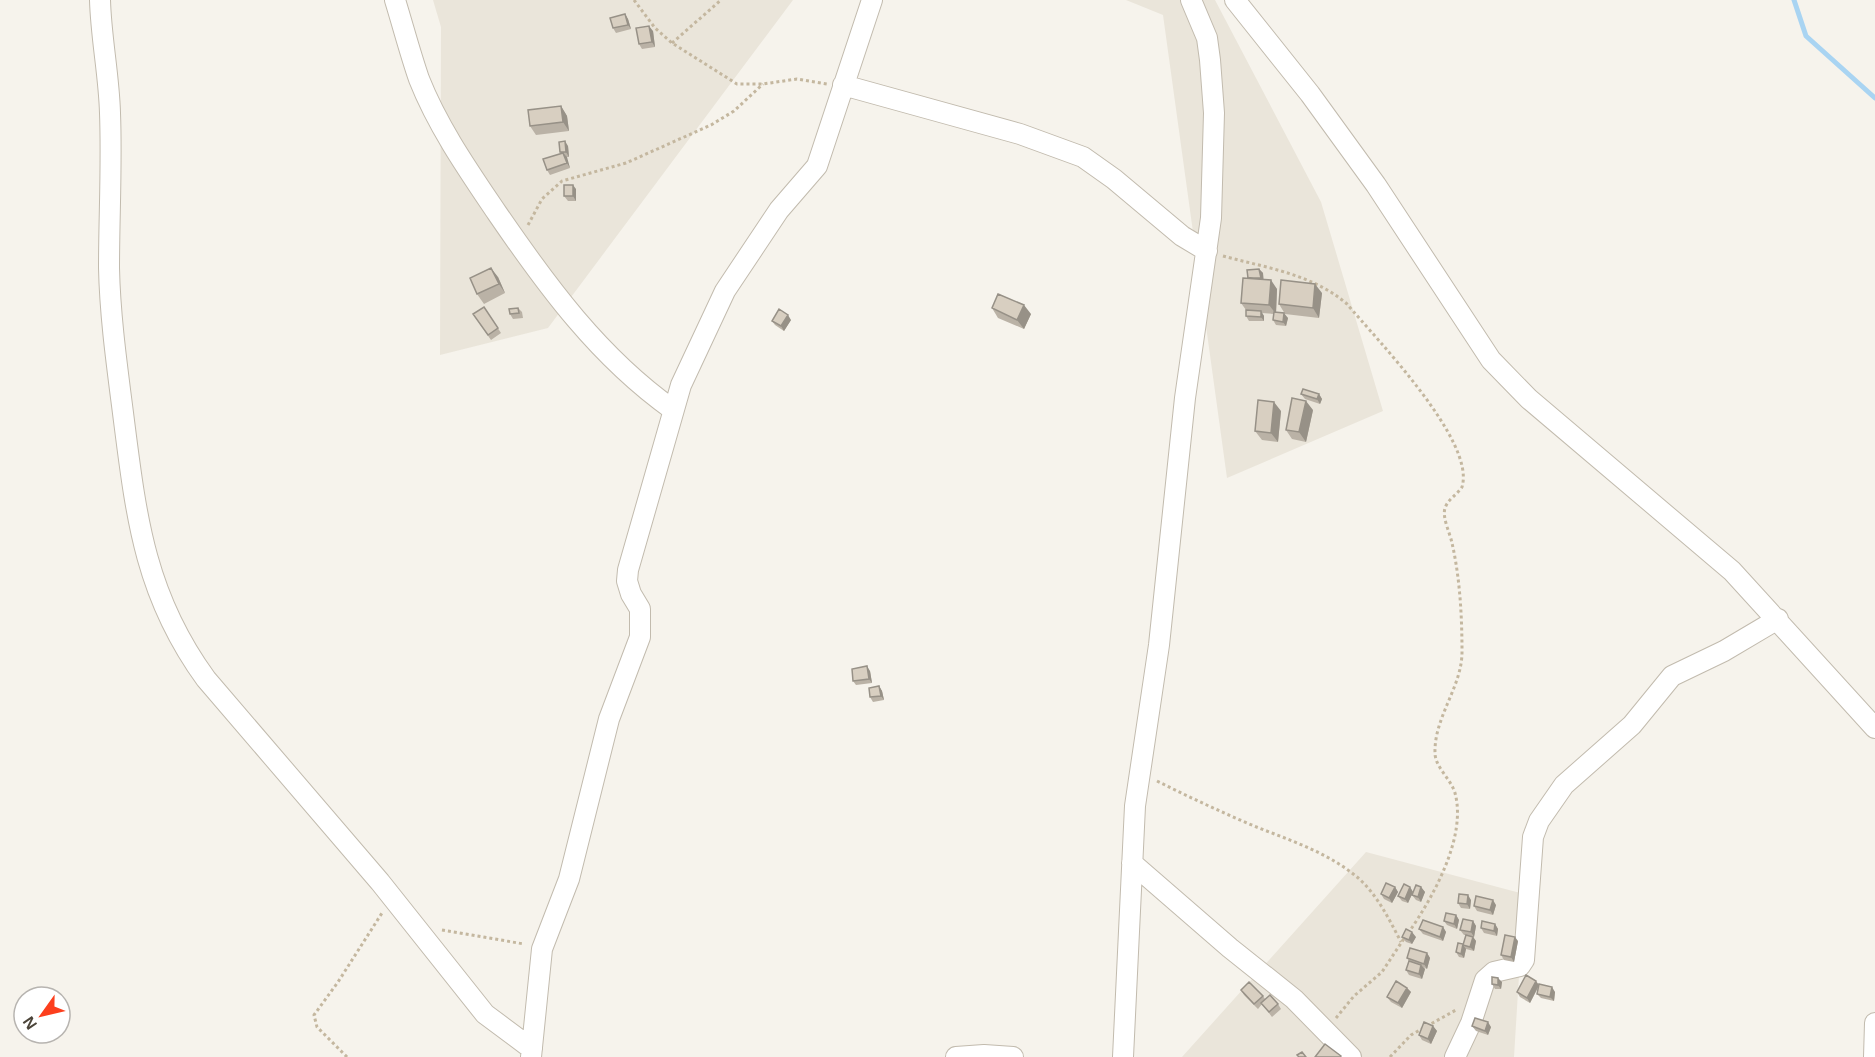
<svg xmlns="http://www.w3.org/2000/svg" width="1875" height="1057" viewBox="0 0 1875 1057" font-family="Arial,sans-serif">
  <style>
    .residential { fill: #eae5da }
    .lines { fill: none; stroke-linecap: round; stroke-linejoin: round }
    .stream { stroke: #a9d4f2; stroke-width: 5 }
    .minor-casing { stroke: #c2bbae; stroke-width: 22 }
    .path { stroke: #c4b79f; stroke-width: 3; stroke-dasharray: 3 3; stroke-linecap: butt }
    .minor { stroke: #fff; stroke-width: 20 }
    .wall { fill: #bab2a6 }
    .shaded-wall { fill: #979187 }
    .building { fill: #d8cfc1; stroke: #979187; stroke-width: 1.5 }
  </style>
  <rect width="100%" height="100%" fill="#f6f3ec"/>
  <path class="residential" d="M433,0H793L548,328L440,355L441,27Z
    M1126,0H1215L1321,202L1383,411L1227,478L1163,15Z
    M1366,852L1524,894L1514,1057H1182Z"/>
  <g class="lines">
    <path class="stream" d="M1794,0L1806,36L1875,98"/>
    <g class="minor-casing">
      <path id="minor" d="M100,0C101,38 109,75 110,113C112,165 109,217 109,268C110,316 117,366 123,413C136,515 144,594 206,679L380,882L485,1014L532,1049
        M395,0C403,26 410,53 419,79C438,127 468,170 497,213C547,286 599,357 672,409
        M1235,0L1310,94L1376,185L1491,360L1529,399L1732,571L1875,728
        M843,85L1020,134L1083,157L1114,179L1182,236L1207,251
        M1132,863L1230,948L1294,999L1351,1057
        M531,1057L542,949L569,879L609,719L640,637V609L631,594L627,581L628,570L681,385L725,291L779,210L817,166L872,0
        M956,1057L984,1055L1013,1057
        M1123,1057L1135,806L1159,645L1185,398L1211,218L1214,113L1210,60L1207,38L1191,0
        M1455,1057L1471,1023L1485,980L1494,972L1520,966L1524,960L1533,837L1539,821L1564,785L1632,725L1672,676L1724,651L1778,619
        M1874,1057L1875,1023"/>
    </g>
    <path class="path" d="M634,0L655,28L672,43L737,84H763L797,79L827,84
      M672,43L721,0
      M528,225L542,199L562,181L626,163L711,125L734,111L763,84
      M1223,256C1267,268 1312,274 1347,304C1377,340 1476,441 1462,487C1457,495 1448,499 1445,508C1442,518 1450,533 1452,543C1460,578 1462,617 1462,652C1462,687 1434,717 1435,753C1435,767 1451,779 1455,793C1467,837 1433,897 1409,932
      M1157,781C1189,797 1221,812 1254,826C1289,840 1327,852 1357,877C1377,894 1389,919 1401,942
      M442,930L524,944
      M1336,1018L1354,996L1382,972L1405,937
      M347,1057L317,1027L314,1015L338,982L382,913
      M1390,1057L1411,1035L1456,1010"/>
    <use href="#minor" class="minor"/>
  </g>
  <path class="wall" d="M625,14L628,19L631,29L616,33L613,28Z
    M653,31L655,47L642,49L639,44Z
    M561,106L567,116L569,131L536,135L530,126Z
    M568,146L569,157H566L570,168L550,175L547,170L561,153L560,152Z
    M576,189V201H568L564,196Z
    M1259,269L1263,273V279L1277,289L1276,312L1288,318L1286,326L1276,325L1273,320L1274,314L1262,313L1264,316V321H1249L1246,316V310L1241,303L1248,278Z
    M498,277L505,293L484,304L477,294Z
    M1322,293L1319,318L1285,314L1279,304Z
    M484,307L501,333L491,340L473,314Z
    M518,308L522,312L523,318L513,319L510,314Z
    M992,308L1031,314L1024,329L998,318Z
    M791,320L784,331L775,325L772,321Z
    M1301,394H1319L1322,399L1320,404L1305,399Z
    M1313,410L1306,442L1292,439L1286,430Z
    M1281,411L1278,442L1262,440L1255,431Z
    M870,671L872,683L856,685L853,681Z
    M879,686L882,691L884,700L873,702L870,697Z
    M1395,887L1398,892L1392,903L1384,899L1381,894Z
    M1410,887L1413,892L1408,903L1402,901L1398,896Z
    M1421,887L1425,892L1421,902L1416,900L1412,895Z
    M1471,900L1470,909L1461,908L1458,903Z
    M1496,905L1493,915L1477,911L1474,906Z
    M1456,915L1459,920L1457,929L1447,925L1444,921Z
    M1473,921L1476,926L1474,937H1473L1476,941L1474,951L1466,949L1464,958L1459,957L1456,952L1463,944L1466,935H1464L1460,930Z
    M1495,924L1498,929L1497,936L1484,933L1481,928Z
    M1443,927L1446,932L1443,941L1423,934L1419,929Z
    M1402,937H1416L1412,944L1406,942Z
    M1518,941L1514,962L1504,960L1501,955Z
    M1427,953L1430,958L1427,969L1423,967L1425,969L1422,979L1409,975L1406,970L1409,961L1407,958Z
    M1502,982L1501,989H1495L1492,984Z
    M1539,985L1555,992L1554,1001L1541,998L1537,994L1539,986L1530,1003L1520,997L1517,992Z
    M1407,988L1411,992L1402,1008L1391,1002L1387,997Z
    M1241,990L1263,996L1265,999L1278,1004L1281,1009L1272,1017L1262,1004L1258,1009L1244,995Z
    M1433,1026L1437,1031L1431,1044L1422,1040L1419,1035Z
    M1472,1026L1491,1027L1488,1035L1476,1031Z"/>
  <path class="shaded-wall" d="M625,14L628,19L631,29L628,25Z
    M649,26L653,31L655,47L652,42Z
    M561,106L567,116L569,131L563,122Z
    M565,141L568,146L569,157L566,152Z
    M563,153L567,157L570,168L567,163Z
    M573,185L576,189V201L573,196Z
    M491,268L498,277L505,293L499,284Z
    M1259,269L1263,273L1264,283L1261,278Z
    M1271,280L1277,289L1276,314L1269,305Z
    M1315,284L1322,293L1319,318L1313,308Z
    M1024,305L1031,314L1024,329L1017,320Z
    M1261,311L1264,316V321L1261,317Z
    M1284,313L1288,318L1286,326L1283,322Z
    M788,315L791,320L784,331L781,326Z
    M1319,394L1322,399L1320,404L1317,399Z
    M1306,401L1313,410L1306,442L1299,432Z
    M1274,402L1281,411L1278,442L1271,433Z
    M867,666L870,671L872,683L869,679Z
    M879,686L882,691L884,700L881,696Z
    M1395,887L1398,892L1392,903L1389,898Z
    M1410,887L1413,892L1408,903L1405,899Z
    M1421,887L1425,892L1421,902L1418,897Z
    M1468,895L1471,900L1470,909L1467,904Z
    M1493,900L1496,905L1493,915L1490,910Z
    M1456,915L1459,920L1457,929L1454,924Z
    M1473,921L1476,926L1474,937L1471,932Z
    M1495,924L1498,929L1497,936L1494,931Z
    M1443,927L1446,932L1443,941L1440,937Z
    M1412,932L1416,937L1412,944L1409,940Z
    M1473,937L1476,941L1474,951L1470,947Z
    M1515,937L1518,941L1514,962L1511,957Z
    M1463,945L1466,949L1464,958L1461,954Z
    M1427,953L1430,958L1427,969L1424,964Z
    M1421,965L1425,969L1422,979L1419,974Z
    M1498,978L1502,982L1501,989L1498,985Z
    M1536,981L1539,985L1530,1003L1527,998Z
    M1552,987L1555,992L1554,1001L1550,997Z
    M1407,988L1411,992L1402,1008L1398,1003Z
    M1488,1022L1491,1027L1488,1035L1485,1031Z
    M1433,1026L1437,1031L1431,1044L1428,1039Z"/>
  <path class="building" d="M625,14L628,25L613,28L610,18Z
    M649,26L652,42L639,44L636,28Z
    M561,106L563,122L530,126L528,110Z
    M565,141L566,152H560L559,142Z
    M563,153L567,163L547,170L543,159Z
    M564,185H573V196H564Z
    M491,268L499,284L477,294L470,278Z
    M1259,269L1261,278H1248L1247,270Z
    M1243,278L1271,280L1269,305L1241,303Z
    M1281,280L1315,284L1313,308L1279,304Z
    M998,294L1024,305L1017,320L992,308Z
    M484,307L498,328L488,335L473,314Z
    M518,308L519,313L510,314L509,309Z
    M779,309L788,315L781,326L772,321Z
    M1246,310L1261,311V317L1246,316Z
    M1274,312L1284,313L1283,322L1273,320Z
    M1303,389L1319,394L1317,399L1301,394Z
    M1292,398L1306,401L1299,432L1286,430Z
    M1258,400L1274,402L1271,433L1255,431Z
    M867,666L869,679L853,681L852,669Z
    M879,686L881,696L870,697L869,688Z
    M1386,883L1395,887L1389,898L1381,894Z
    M1404,884L1410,887L1405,899L1398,896Z
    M1416,885L1421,887L1418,897L1412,895Z
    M1459,894L1468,895L1467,904L1458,903Z
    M1476,896L1493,900L1490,910L1474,906Z
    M1446,913L1456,915L1454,924L1444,921Z
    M1463,919L1473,921L1471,932L1460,930Z
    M1423,920L1443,927L1440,937L1419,929Z
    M1482,921L1495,924L1494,931L1481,928Z
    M1406,929L1412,932L1409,940L1402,937Z
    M1466,935L1473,937L1470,947L1463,945Z
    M1505,935L1515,937L1511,957L1501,955Z
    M1458,943L1463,944L1461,954L1456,952Z
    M1410,948L1427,953L1424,964L1407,958Z
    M1409,961L1421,965L1419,974L1406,970Z
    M1526,975L1536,981L1527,998L1517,992Z
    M1492,977L1498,978V985L1492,984Z
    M1396,981L1407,988L1398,1003L1387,997Z
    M1249,982L1263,996L1254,1004L1241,990Z
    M1539,984L1552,987L1550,997L1537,994Z
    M1270,995L1278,1004L1269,1012L1261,1003Z
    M1475,1018L1488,1022L1485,1031L1472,1026Z
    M1424,1022L1433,1026L1428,1039L1419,1035Z
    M1325,1044L1341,1056L1340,1057H1315Z
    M1302,1052L1306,1057H1299L1297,1055Z"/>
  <g transform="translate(42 1015) rotate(236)"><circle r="28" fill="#ffffff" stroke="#b7b4b0" stroke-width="1.5"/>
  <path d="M0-4.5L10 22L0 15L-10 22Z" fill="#fc3f1d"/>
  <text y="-9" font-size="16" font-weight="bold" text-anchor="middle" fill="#4b4439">N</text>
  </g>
</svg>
